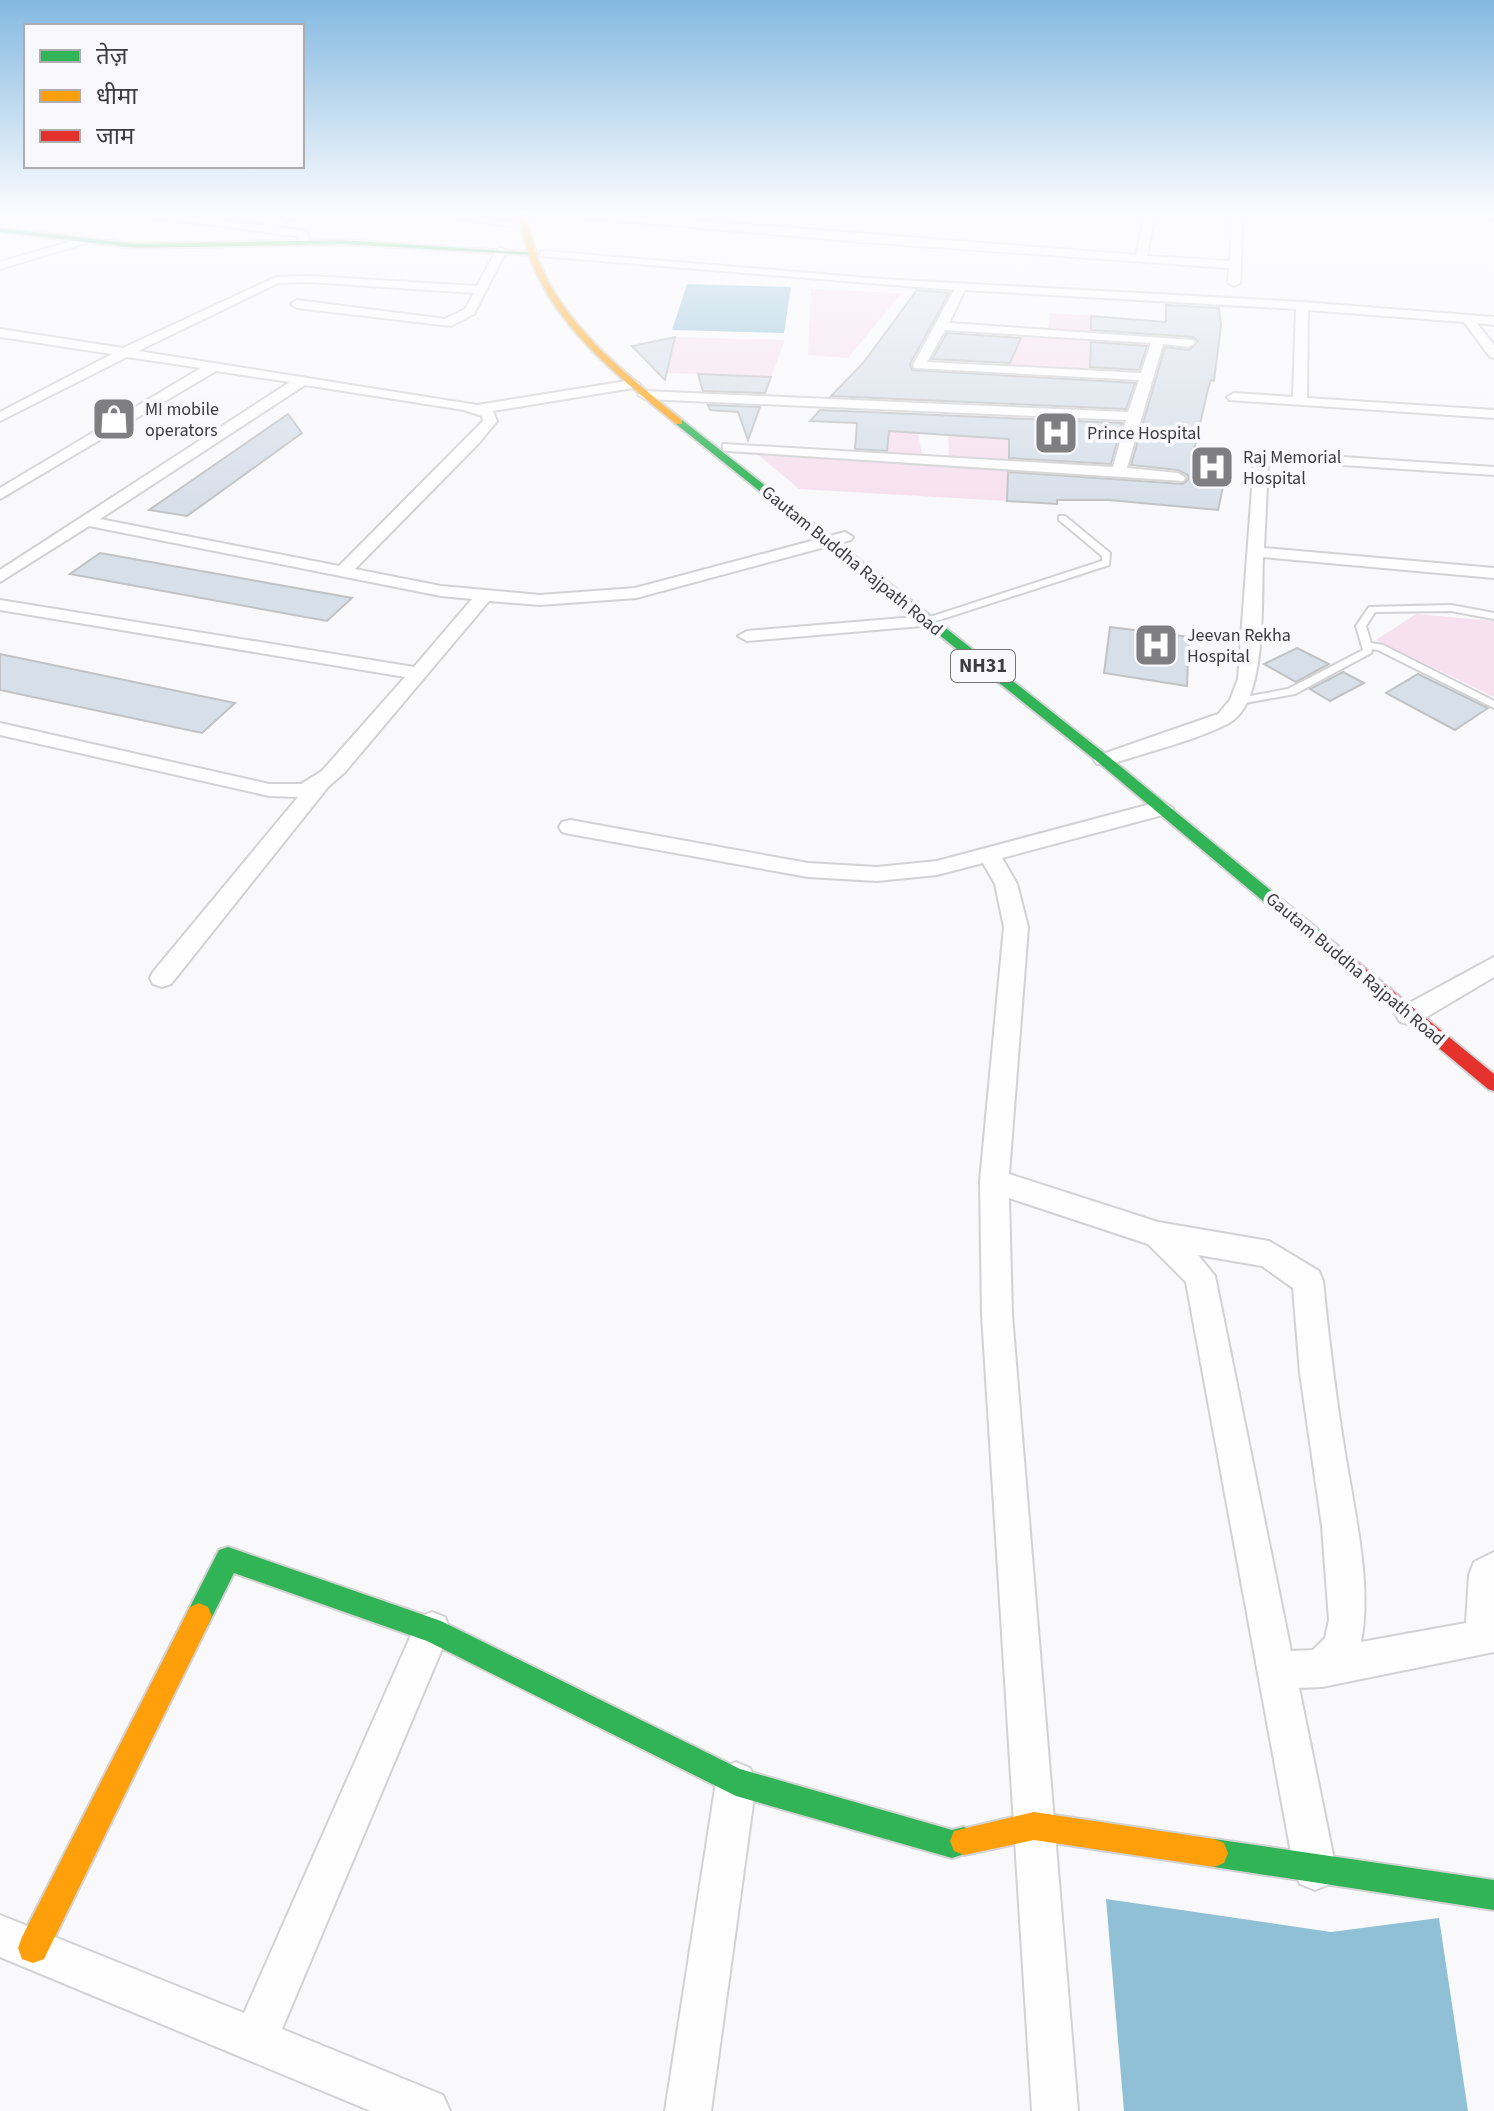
<svg xmlns="http://www.w3.org/2000/svg" width="1494" height="2111" viewBox="0 0 1494 2111" font-family="'Source Sans 3','Noto Sans Devanagari',sans-serif">
  <style>
    .green { fill: #f7e0ef }
    .water { fill: #8fc0d6 }
    .building { fill: #d7dfe9; stroke: #c1c2c4; stroke-width: 2 }
    .lines { fill: none; stroke-linecap: round; stroke-linejoin: round }
    .lane-casing { stroke: #d2d2d4; stroke-width: 4 }
    .street-casing { stroke: #d2d2d4; stroke-width: 4 }
    .fast-casing { stroke: #d2d2d4; stroke-width: 4 }
    .slow-casing { stroke: #d2d2d4; stroke-width: 4 }
    .jam-casing { stroke: #d2d2d4; stroke-width: 4 }
    .lane { fill: #fefeff; fill-rule: evenodd }
    .street { fill: #fefeff; fill-rule: evenodd }
    .fast { fill: #30b455; fill-rule: evenodd }
    .slow { fill: #ff9f0a; fill-rule: evenodd }
    .jam { fill: #e5322d; fill-rule: evenodd }
    .labels { text-anchor: middle; dominant-baseline: central; stroke-width: 8; stroke-linejoin: round; paint-order: stroke }
    .far-poi-label { font-size: 18px; fill: #3d3d3f; stroke: #f8f8fd; text-anchor: start }
    .far-street-label { font-size: 18px; fill: #3d3d3f; stroke: #f8f8fd }
    .shield { fill: #f8f8fd; stroke: #757578; stroke-width: 2 }
    .shield-label { font-size: 20px; font-weight: bold; fill: #3d3d3f }
  </style>
  <rect width="100%" height="100%" fill="#f9f9fc"/>
  <path class="green" d="M811,289L902,293L848,358L808,355Z
    M1050,313L1091,316V332L1048,329Z
    M1024,333L1149,342L1138,374L1008,367Z
    M675,337L785,340L771,377L666,373Z
    M889,431L918,433L922,455L887,453Z
    M948,435L1009,439V461L949,457Z
    M756,453L1030,471L1029,495L1006,493V501L799,489Z
    M1416,614L1494,621V697L1376,640Z"/>
  <path class="water" d="M687,284L791,287L784,333L672,330Z
    M1106,1899L1331,1932L1439,1918L1468,2111H1124Z"/>
  <path class="building" d="M917,290L949,293L910,364L912,370L1135,383L1126,409L831,396L863,363Z
    M1166,305L1219,308L1221,325L1214,381L1211,380L1208,389L1192,459L1228,463L1218,510L1109,500H1057V504L1007,501L1008,472L1183,484L1188,480V475L1178,470L1131,465L1165,347L1189,350L1198,341L1193,337L1091,330V316L1166,322Z
    M947,333L1021,338L1010,363L932,359Z
    M675,337L665,380L632,346Z
    M1091,342L1147,346L1139,370L1090,367Z
    M698,374L771,377L765,393L703,391Z
    M708,405L760,407L748,440L738,412L710,410Z
    M820,410L1122,423L1111,464L1009,458V439L918,433L889,431L887,451L855,449L857,423L810,421Z
    M288,414L302,433L187,516L149,510Z
    M100,553L352,598L327,621L70,574Z
    M1110,627L1189,637L1187,686L1104,673Z
    M1297,648L1329,664L1296,682L1264,664Z
    M0,654L235,703L202,733L0,690Z
    M1343,672L1364,683L1330,701L1310,689Z
    M1418,674L1488,708L1455,730L1386,693Z"/>
  <g class="lines">
    <g class="lane-casing">
      <path id="lane" d="M1059,516H1065L1110,553L1109,565L930,623H924V619L1102,561V556L1059,520Z
        M1451,605L1494,613V619L1451,611L1375,612L1366,626L1371,643L1383,645L1494,701V708L1378,650L1372,649L1371,653L1295,694L1239,704L1234,701L1239,698L1288,689L1363,650L1356,626L1369,607Z"/>
    </g>
    <g class="street-casing">
      <path id="street" d="M99,211H132L262,225L294,211H308L276,227L306,231L310,242L301,244L298,236Z
        M408,211H438L529,225L524,228Z
        M536,211H577L1136,255L1146,211H1156L1147,256L1230,261L1233,211H1243L1240,283L1234,286L1228,283L1229,268L863,242L541,214Z
        M1383,211L1494,212V218L1388,214Z
        M82,238L87,241L86,243L0,269V262Z
        M501,248L506,251L474,314L451,326L297,308L291,304L297,300L445,319L465,309L474,293L309,282L278,283L138,351L477,405L633,380L640,384L633,388L493,411L497,421L479,443L355,569L441,586L540,595L635,588L845,532L853,537L851,540L636,598L540,605L489,601L345,772L328,787L171,984L162,987L153,984L150,978L153,972L298,797L269,796L0,735V723L269,784H301L322,771L405,677L0,610V600L414,667L472,599L441,596L89,526L0,582V570L290,382L216,371L0,499V488L201,368L127,357L0,421V412L112,354L0,337V329L123,348L276,277L309,276L477,286L496,251ZM305,385L464,410L482,416L483,421L339,566L100,519Z
        M544,251L881,279L1302,302L1494,317V325L1477,323L1494,345V358L1490,357L1464,322L1308,310L1307,398L1494,410V418L1229,400L1227,397L1234,393L1293,397L1296,309L965,290L949,323L1193,340L1195,343L1189,347L1163,344L1127,468L1178,473L1186,478L1183,481L728,451L723,450V444L1113,467L1126,420L645,399L638,395L645,391L1128,412L1139,380L914,368L913,365L954,290L540,256V252ZM945,330L1151,343L1141,373L927,362Z
        M1282,453L1494,467V475L1282,461L1268,465L1264,548L1494,568V578L1263,557C1261,597 1268,703 1229,723C1197,740 1147,752 1111,764H1097L1094,760L1097,756L1218,714L1230,700L1238,679L1254,462Z
        M927,616L936,621L933,625L747,641L738,636L747,631Z
        M1162,801L1173,808L1170,813L1002,858L1017,884L1028,927L1009,1174L1158,1222L1269,1241L1319,1271L1323,1281C1329,1341 1336,1399 1346,1459C1355,1514 1372,1587 1361,1642L1466,1623L1469,1575L1474,1562L1494,1552V1652L1322,1687L1299,1688L1336,1869L1330,1884L1315,1890L1300,1884L1294,1869L1186,1282L1148,1244L1009,1198L1012,1315L1078,2111H1032L982,1315L980,1181L1004,927L995,884L983,863L937,875L877,881L808,877L570,834L562,832L559,827L562,822L570,820L808,863L877,867L937,861ZM1198,1255L1262,1266L1293,1288L1300,1373L1322,1526L1329,1620L1325,1638L1313,1650L1291,1651L1215,1276Z
        M1494,957V977L1418,1022L1409,1024L1400,1022L1396,1015L1400,1008Z
        M432,1612L445,1617L450,1630L282,2029L443,2095L450,2111H371L0,1957V1915L244,2013L419,1617Z
        M736,1762L750,1768L756,1782L711,2111H665L716,1782L722,1768Z"/>
    </g>
    <g class="fast-casing">
      <path id="fast" d="M0,228L136,244L341,240L537,253L533,255L341,244L136,248L0,232Z
        M676,420H682L1109,757L1349,955L1351,959L1349,963H1337L1099,763L676,424Z
        M228,1547L441,1621L740,1769L952,1830L964,1827L974,1831L978,1841L974,1851L952,1858L736,1796L427,1641L234,1573L208,1625L199,1629L190,1625L186,1616L190,1607L219,1550Z
        M1214,1839L1494,1880V1910L1214,1867L1204,1863L1200,1853L1204,1843Z"/>
    </g>
    <g class="slow-casing">
      <path id="slow" d="M518,211H524C530,231 534,252 543,271C572,333 630,377 682,420V424H676C623,380 564,335 535,270C526,252 523,231 518,211Z
        M199,1603L208,1607L212,1616L208,1625L44,1959L33,1963L22,1959L18,1948L22,1937L190,1607Z
        M1034,1812L1214,1839L1224,1843L1228,1853L1224,1863L1214,1867L1034,1840L964,1855L954,1851L950,1841L954,1831Z"/>
    </g>
    <g class="jam-casing">
      <path id="jam" d="M1343,953L1349,955L1494,1074V1091L1488,1089L1337,963L1335,959Z"/>
    </g>
    <use href="#lane" class="lane"/>
    <use href="#street" class="street"/>
    <use href="#fast" class="fast"/>
    <use href="#slow" class="slow"/>
    <use href="#jam" class="jam"/>
  </g>
  <linearGradient id="sky" x2="0" y2="1"><stop stop-color="#84b9e1"/><stop offset="0.42" stop-color="#fcfcfe"/><stop offset="1" stop-color="#fcfcfe" stop-opacity="0"/></linearGradient>
  <rect width="1494" height="507" fill="url(#sky)"/>
  <defs>
    <g id="shop-square" transform="scale(2.3)"><rect x="-9" y="-9" width="18" height="18" rx="4" fill="#7f7f81" stroke="#f8f8fd"/><path d="M-5-2.5h2.3a2.7 3.5 0 0 1 5.4 0H5L5.5 6h-11ZM-1.5-2.5h3a1.5 2.3 0 0 0-3 0Z" fill="#fff"/></g>
    <g id="hospital-square" transform="scale(2.3)"><rect x="-9" y="-9" width="18" height="18" rx="4" fill="#7f7f81" stroke="#f8f8fd"/><path d="M-5-5h3v3.5h4V-5h3V5h-3V1.5h-4V5h-3Z" fill="#fff"/></g>
  </defs>
  <g fill-rule="evenodd">
    <use href="#shop-square" x="114" y="419"/>
    <use href="#hospital-square" x="1056" y="433"/>
    <use href="#hospital-square" x="1212" y="467"/>
    <use href="#hospital-square" x="1156" y="645"/>
  </g>
  <g class="labels">
    <g class="far-poi-label">
      <text x="145" y="409">MI mobile<tspan x="145" dy="21">operators</tspan></text>
      <text x="1087" y="433">Prince Hospital</text>
      <text x="1243" y="457">Raj Memorial<tspan x="1243" dy="21">Hospital</tspan></text>
      <text x="1187" y="635">Jeevan Rekha<tspan x="1187" dy="21">Hospital</tspan></text>
    </g>
    <g class="far-street-label">
      <text transform="translate(852 561) rotate(39)">Gautam Buddha Rajpath Road</text>
      <text transform="translate(1355 969) rotate(40)">Gautam Buddha Rajpath Road</text>
    </g>
    <rect class="shield" x="951" y="650" width="64" height="32" rx="6"/>
    <g class="shield-label">
      <text x="983" y="666">NH31</text>
    </g>
  </g>
  <rect x="24" y="24" width="280" height="144" fill="#f8f8fd" stroke="#adadb1" stroke-width="2"/>
  <rect x="40" y="50" width="40" height="12" fill="#30b455" stroke="#adadb1" stroke-width="2"/>
  <text x="96" y="64" font-size="24" fill="#3d3d3f">तेज़</text>
  <rect x="40" y="90" width="40" height="12" fill="#ff9f0a" stroke="#adadb1" stroke-width="2"/>
  <text x="96" y="104" font-size="24" fill="#3d3d3f">धीमा</text>
  <rect x="40" y="130" width="40" height="12" fill="#e5322d" stroke="#adadb1" stroke-width="2"/>
  <text x="96" y="144" font-size="24" fill="#3d3d3f">जाम</text>
</svg>
